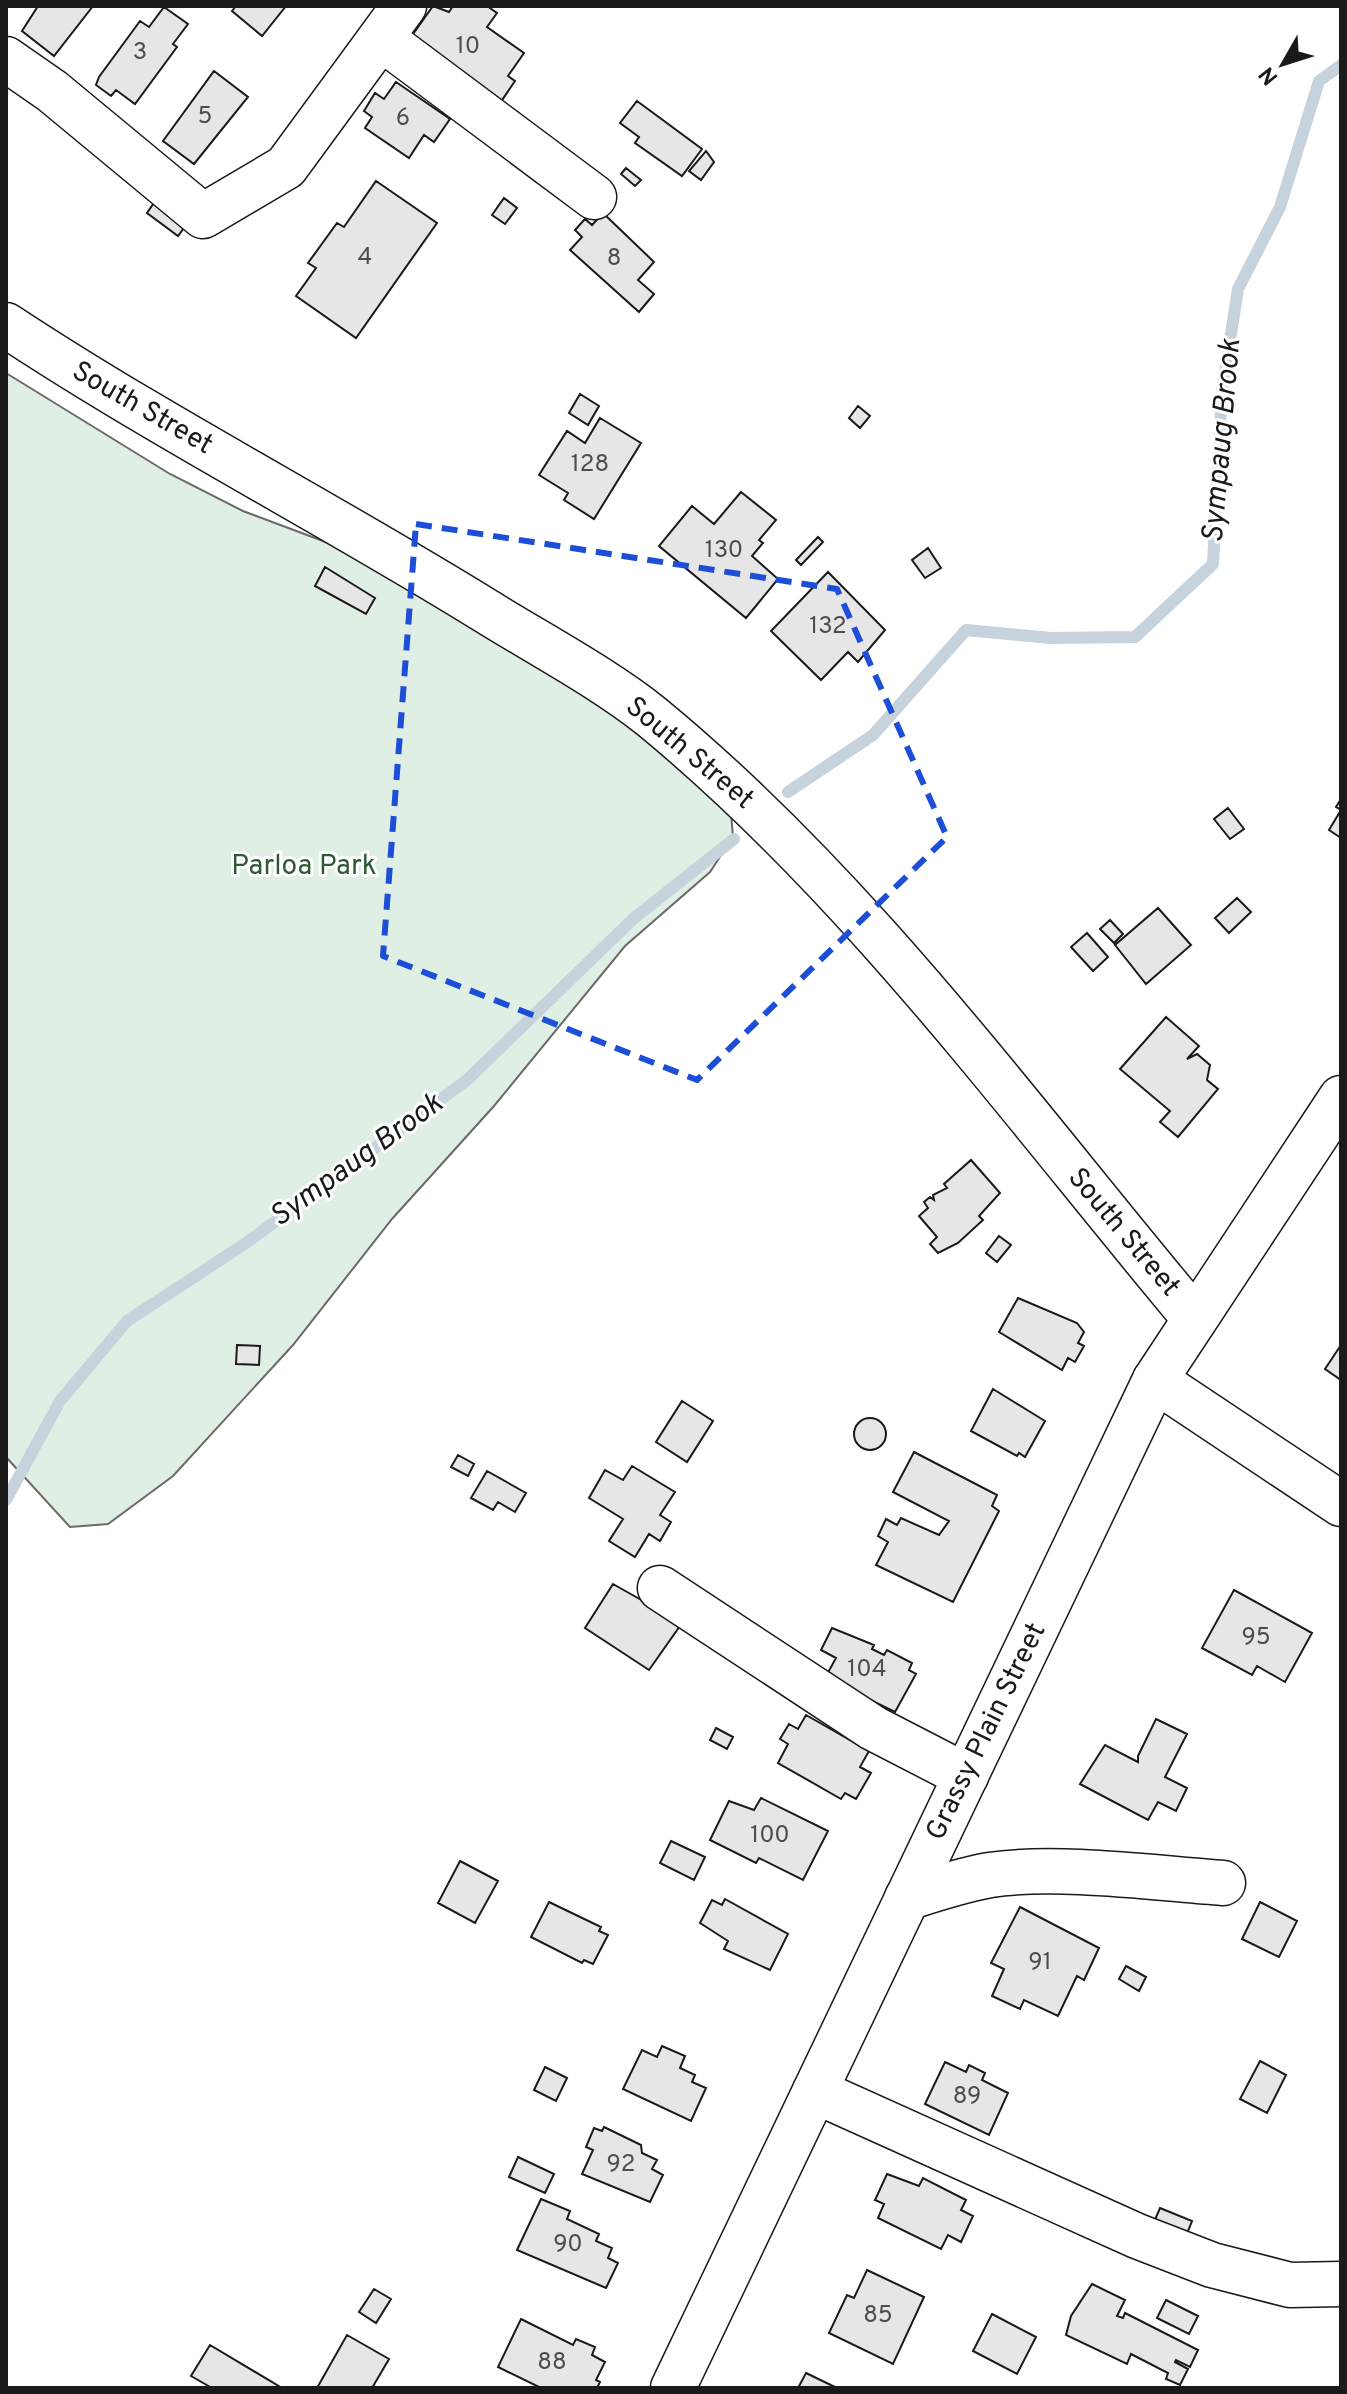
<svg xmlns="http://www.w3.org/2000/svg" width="1347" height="2394" viewBox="0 0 1347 2394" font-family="Overpass,sans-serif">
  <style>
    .green { fill: #e0efe3; stroke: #6a6a6a; stroke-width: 2 }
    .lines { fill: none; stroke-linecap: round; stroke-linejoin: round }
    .stream { stroke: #c6d2dc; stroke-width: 12 }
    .building { fill: #e6e6e6; stroke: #1a1a1a; stroke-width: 2 }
    .minor-casing { stroke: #1a1a1a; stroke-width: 47 }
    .major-casing { stroke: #1a1a1a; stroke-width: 47 }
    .minor { stroke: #fff; stroke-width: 44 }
    .major { stroke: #fff; stroke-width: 44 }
    .marked { fill: none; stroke: #1d4ed8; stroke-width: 6; stroke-dasharray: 16 10; stroke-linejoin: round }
    .labels { text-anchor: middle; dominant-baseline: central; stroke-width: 6; stroke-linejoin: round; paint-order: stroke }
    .number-label { font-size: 24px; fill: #4d4d4d }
    .street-label { font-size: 28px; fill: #1a1a1a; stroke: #fff }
    .park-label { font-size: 28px; fill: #2b5a34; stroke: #fff }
    .water-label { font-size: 30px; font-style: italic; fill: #1a1a1a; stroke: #fff }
  </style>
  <rect width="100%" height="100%" fill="#fff"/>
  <path class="green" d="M6,373L170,474L243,511L347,550L522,651L653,742L731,813L733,837L710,872L625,946L494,1106L392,1219L293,1345L173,1476L108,1524L70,1527L6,1457Z"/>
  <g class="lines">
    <path class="stream" d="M788,792L873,735L966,630L1051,638L1135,637L1213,564L1222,391L1238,289L1280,207L1319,81L1341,65
      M6,1500L60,1401L127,1321L246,1243L467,1080L633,919L734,839"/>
  </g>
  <path class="building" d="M38,6H93L54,56L22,31Z
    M236,6H286L262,36L232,11Z
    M433,6L449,12L453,6H487L497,13L487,27L524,53L508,76L515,81L498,106L406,44Z
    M164,7L188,24L173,44L177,47L135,104L116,90L111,96L96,85L99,77L140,21L149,27Z
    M214,71L248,97L194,164L163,141Z
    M396,82L450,119L434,142L424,135L409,158L365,128L372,117L364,111L375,93L384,99Z
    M637,101L702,149L682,176L635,143L639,137L620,123Z
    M706,151L714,162L701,180L689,171Z
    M626,168L641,180L635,186L621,174Z
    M376,181L437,223L356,338L296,296L316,268L308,263L337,223L344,227Z
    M160,194L192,217L178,236L147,213Z
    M504,198L517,208L505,224L492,215Z
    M603,213L654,262L638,280L654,294L639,312L570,250L582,237L575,230L585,219L592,225Z
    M580,394L599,406L588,425L569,413Z
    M858,406L870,416L860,428L849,418Z
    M600,418L641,443L594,519L564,500L568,493L539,475L567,431L585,443Z
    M741,492L776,520L759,540L763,543L752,556L778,579L746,618L659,546L692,506L714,524Z
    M818,537L823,542L801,565L796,560Z
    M928,548L941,568L925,578L912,560Z
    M325,567L375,598L366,614L315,586Z
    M828,572L885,630L858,662L848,652L821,680L771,631Z
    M1341,799V838L1329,830L1341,810L1336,807Z
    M1228,808L1244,829L1230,839L1214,819Z
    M1237,898L1251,912L1229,933L1215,918Z
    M1158,908L1191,945L1146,984L1115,945Z
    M1110,920L1123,934L1114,943L1100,929Z
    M1087,933L1108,957L1093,971L1071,947Z
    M1166,1017L1199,1046L1187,1059L1197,1054L1210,1065L1207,1080L1218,1089L1178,1137L1160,1122L1170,1111L1120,1069Z
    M971,1160L1000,1193L979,1216L983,1220L958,1243L938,1253L930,1244L937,1237L919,1216L928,1208L924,1202L930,1197L934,1200L933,1195L947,1188L944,1184Z
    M999,1236L1011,1245L997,1262L986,1253Z
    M1018,1298L1077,1323L1084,1332L1078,1343L1084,1346L1075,1362L1068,1358L1062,1370L999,1332Z
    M237,1345L260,1346L259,1365L236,1364Z
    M1341,1345V1380L1325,1369Z
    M993,1389L1045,1421L1025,1457L1019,1453L1017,1456L971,1431Z
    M682,1401L713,1421L687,1462L656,1442Z
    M854 1434a16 16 0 1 1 32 0a16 16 0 1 1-32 0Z
    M914,1452L997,1495L992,1506L999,1511L953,1602L876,1565L888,1542L878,1536L886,1519L897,1525L901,1518L939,1535L949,1521L893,1492Z
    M458,1455L474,1464L468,1476L451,1467Z
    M632,1466L675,1492L660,1515L671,1522L660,1541L649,1534L635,1557L609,1541L623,1519L589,1498L605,1470L623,1480Z
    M487,1471L526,1493L515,1512L498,1502L493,1510L471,1498Z
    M613,1584L682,1623L649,1670L585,1628Z
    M1234,1590L1312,1633L1285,1682L1257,1666L1252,1675L1202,1648Z
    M832,1628L874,1645L872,1649L884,1655L887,1650L912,1663L909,1670L916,1674L895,1712L825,1678L836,1658L821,1650Z
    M806,1715L869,1751L860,1767L871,1773L856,1799L845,1793L841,1799L778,1763L788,1744L780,1739L789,1724L798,1729Z
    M1156,1719L1187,1734L1165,1777L1187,1788L1176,1811L1158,1802L1148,1820L1080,1784L1105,1745L1138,1762V1756Z
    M716,1728L733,1737L727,1749L710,1740Z
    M761,1798L828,1831L803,1880L759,1858L756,1863L710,1840L729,1801L754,1810Z
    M671,1841L705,1857L694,1880L660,1863Z
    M460,1861L498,1881L475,1923L438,1903Z
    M725,1899L788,1934L770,1970L724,1949L728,1941L700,1923L712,1900L722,1905Z
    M549,1902L601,1927L599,1931L608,1935L593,1964L584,1960L582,1963L531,1937Z
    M1260,1902L1297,1921L1279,1957L1242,1939Z
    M1020,1907L1099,1948L1084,1980L1077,1976L1058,2016L1024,2000L1020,2009L992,1996L1004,1969L991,1963Z
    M1126,1966L1146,1977L1139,1991L1119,1979Z
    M662,2046L685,2056L680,2068L695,2075L692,2082L706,2088L691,2121L623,2089L642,2050L657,2057Z
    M1260,2061L1286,2075L1267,2113L1240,2099Z
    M945,2062L966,2072L969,2065L985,2073L982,2080L1008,2093L989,2135L925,2104Z
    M545,2067L567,2078L556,2101L534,2090Z
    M604,2127L641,2145L642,2153L657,2160L652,2169L663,2175L650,2202L582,2174L593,2150L586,2147L594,2128L602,2131Z
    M518,2157L554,2174L545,2193L509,2177Z
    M887,2174L919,2186L923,2178L966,2200L961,2210L973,2216L961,2242L948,2235L941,2249L878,2218L884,2204L875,2200Z
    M541,2199L570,2211L567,2219L599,2234L596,2241L612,2248L608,2258L618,2263L606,2288L517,2250Z
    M1160,2208L1192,2221L1186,2236L1154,2222Z
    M867,2270L924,2297L893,2364L829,2333L847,2295L854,2298Z
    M1092,2284L1125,2300L1117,2316L1123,2318L1125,2313L1198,2350L1190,2367L1176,2360L1175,2362L1188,2369L1180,2385L1166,2379L1168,2373L1131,2354L1127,2364L1066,2335L1071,2316Z
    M374,2289L391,2299L376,2323L359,2312Z
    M1166,2300L1198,2316L1189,2334L1157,2318Z
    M992,2314L1036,2337L1017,2374L973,2351Z
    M521,2319L573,2345L576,2339L595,2347L592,2355L605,2362L596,2380L600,2382L597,2388H541L498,2367Z
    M347,2335L389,2359L372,2388H317Z
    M210,2345L282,2388H212L191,2376Z
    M806,2373L837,2388H798Z"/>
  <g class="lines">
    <g class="minor-casing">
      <path id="minor" d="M381,38L594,197
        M6,59L52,91L203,216L286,167L404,6
        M6,325C162,428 328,513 486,611C539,644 605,679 652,717C861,889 1022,1113 1195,1319
        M1155,1380L1341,1504
        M660,1588L873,1728L966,1776
        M907,1898C934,1889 962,1880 990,1875C1056,1865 1155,1878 1223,1883
        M815,2091L1137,2236L1212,2265L1290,2285L1341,2284"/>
    </g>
    <g class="major-casing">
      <path id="major" d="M673,2388L1155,1380L1341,1098"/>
    </g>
    <use href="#minor" class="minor"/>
    <use href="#major" class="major"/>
  </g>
  <path class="marked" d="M416,524L837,589L947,837L697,1080L383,956Z"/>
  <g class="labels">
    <g class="number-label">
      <text x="468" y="47">10</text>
      <text x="140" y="53">3</text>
      <text x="205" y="117">5</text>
      <text x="403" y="119">6</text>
      <text x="365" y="258">4</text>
      <text x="614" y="259">8</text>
      <text x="590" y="465">128</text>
      <text x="724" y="551">130</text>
      <text x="828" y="627">132</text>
      <text x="1256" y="1638">95</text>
      <text x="867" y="1670">104</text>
      <text x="770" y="1836">100</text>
      <text x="1040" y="1963">91</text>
      <text x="967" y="2097">89</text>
      <text x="621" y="2165">92</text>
      <text x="568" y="2245">90</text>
      <text x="878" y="2316">85</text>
      <text x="552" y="2363">88</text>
    </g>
    <g class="street-label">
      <text transform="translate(142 409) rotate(30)">South Street</text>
      <text transform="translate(689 754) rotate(40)">South Street</text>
      <text transform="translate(1123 1233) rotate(50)">South Street</text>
      <text transform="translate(987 1732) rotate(-64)">Grassy Plain Street</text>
    </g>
    <g class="park-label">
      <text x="304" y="867">Parloa Park</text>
    </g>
    <g class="water-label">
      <text transform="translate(1223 441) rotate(-85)">Sympaug Brook</text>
      <text transform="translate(357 1161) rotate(-36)">Sympaug Brook</text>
    </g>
  </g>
  <rect width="1347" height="2394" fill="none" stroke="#1a1a1a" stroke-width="16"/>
  <g transform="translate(1283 64) rotate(231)" stroke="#ffffff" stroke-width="6" paint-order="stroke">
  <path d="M0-6L14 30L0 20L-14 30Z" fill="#1a1a1a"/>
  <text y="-12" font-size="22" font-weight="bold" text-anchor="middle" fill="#1a1a1a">N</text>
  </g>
</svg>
